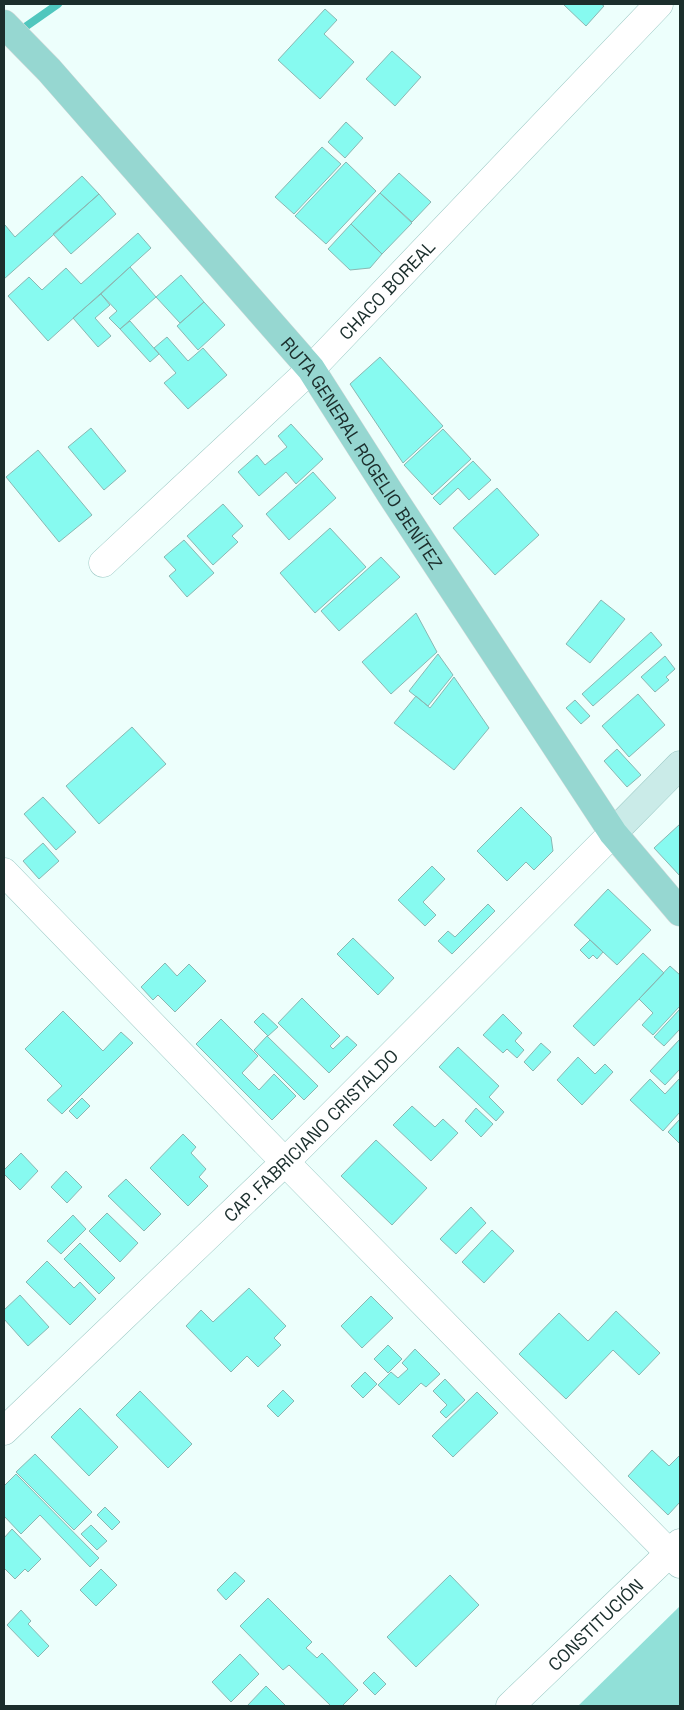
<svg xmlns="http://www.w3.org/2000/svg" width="684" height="1710" viewBox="0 0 684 1710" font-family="'Space Grotesk',sans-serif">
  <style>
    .green { fill: #91e0d8 }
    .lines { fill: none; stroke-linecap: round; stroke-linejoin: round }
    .stream { stroke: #50c7be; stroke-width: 8 }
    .building { fill: #87faf0; stroke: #8ab7b2 }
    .minor-casing { stroke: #9cc9c5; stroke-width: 29 }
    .secondary-casing { stroke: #9cc9c5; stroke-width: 29 }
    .primary-casing { stroke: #d6d9d9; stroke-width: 29 }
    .minor { stroke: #fff; stroke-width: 28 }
    .secondary { stroke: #caebe8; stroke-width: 28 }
    .primary { stroke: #96d7d1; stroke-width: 28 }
    .labels { text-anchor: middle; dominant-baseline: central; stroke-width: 4; stroke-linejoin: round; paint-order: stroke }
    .street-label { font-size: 18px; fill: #1b2e2c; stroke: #fff }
  </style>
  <rect width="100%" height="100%" fill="#edfffc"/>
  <path class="green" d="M680,1606V1706H578Z"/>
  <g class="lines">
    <path class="stream" d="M18,32L58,4"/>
  </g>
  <path class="building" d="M563,4H601L604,6L586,26Z
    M325,9L337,20L324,34L354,62L320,99L278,60Z
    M392,51L421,77L395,106L366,79Z
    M346,122L363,138L345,158L328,142Z
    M322,147L341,164L294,214L275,197Z
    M346,162L376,191L326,244L295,216Z
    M399,173L431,202L412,222L380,193Z
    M82,176L99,194L4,279V226L5,225L15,237Z
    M380,193L412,223L382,254L351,224Z
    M99,194L116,214L71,254L53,234Z
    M351,224L382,254L370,268L350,270L328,249Z
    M138,233L151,248L48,341L8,296L29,277L42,290L66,268L81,284Z
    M130,267L156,297L120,329L109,318L117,311L101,294Z
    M181,275L204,302L180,323L156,297Z
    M101,294L110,305L95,318L111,336L98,347L73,318Z
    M204,302L225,325L198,350L177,326Z
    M130,321L159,354L150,362L120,329Z
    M167,337L188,361L203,348L227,375L188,409L164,383L176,373L154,348Z
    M380,357L443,426L403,463L350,384Z
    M291,424L323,459L296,484L286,472L259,496L238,472L257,455L265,465L287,447L278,436Z
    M91,428L126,471L104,490L68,447Z
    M443,429L471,459L432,495L404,465Z
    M38,450L92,515L59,542L6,477Z
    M473,461L491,480L469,500L458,488L440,505L433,498Z
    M313,472L336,498L289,540L266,514Z
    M497,488L539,535L495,575L453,528Z
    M223,504L243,526L232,536L238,542L213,565L187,536Z
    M330,528L366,567L315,613L280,573Z
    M184,540L214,573L187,597L169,576L176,570L164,557Z
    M381,557L400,577L339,631L321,611Z
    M601,600L625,619L590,663L566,644Z
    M416,613L437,652L391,694L362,662Z
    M651,632L662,645L593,706L582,694Z
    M438,654L453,675L428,706L409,691Z
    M665,656L675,669L666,677L669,680L655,692L641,677Z
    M454,677L489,728L454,770L394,723L416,696L430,708Z
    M638,694L665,725L629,757L602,726Z
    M575,700L590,716L581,724L566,708Z
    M132,727L166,764L99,824L66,786Z
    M617,749L641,775L627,787L604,761Z
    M43,797L76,832L56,850L24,814Z
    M521,807L551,837L553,851L534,870L526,862L507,881L477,851Z
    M680,824V876L654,848Z
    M43,843L59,861L39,879L23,861Z
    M432,866L445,879L423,902L436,915L425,926L398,900Z
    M608,889L651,930L617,965L574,925Z
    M488,904L495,911L452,954L438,941L448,931L455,937Z
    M353,938L394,978L378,995L337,954Z
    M590,940L603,952L597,959L593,955L589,959L580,950Z
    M643,953L664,973L594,1046L573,1026Z
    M165,963L177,976L189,964L206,981L175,1012L158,995L153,1000L141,987Z
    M670,966L680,975V1006L653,1035L642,1025L653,1013L639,999Z
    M302,998L340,1036L330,1046L333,1049L347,1036L357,1045L329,1073L278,1023Z
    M680,1009V1029L664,1046L654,1037Z
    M63,1011L103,1051L121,1032L133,1043L62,1114L47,1100L62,1086L25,1049Z
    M263,1013L278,1027L268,1036L254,1022Z
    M503,1014L522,1033L515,1041L524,1050L517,1058L507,1049L503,1053L483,1035Z
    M221,1019L258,1056L242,1073L259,1090L274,1074L296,1096L272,1120L196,1044Z
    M267,1036L318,1086L304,1100L254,1050Z
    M680,1039V1069L665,1085L650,1071Z
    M541,1043L551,1052L533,1071L524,1062Z
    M458,1047L499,1086L489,1097L504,1112L496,1121L439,1067Z
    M578,1057L595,1074L605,1064L613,1072L582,1105L557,1080Z
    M680,1078V1112L663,1131L630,1100L650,1079L665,1094Z
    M82,1098L90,1106L77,1119L69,1111Z
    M412,1106L435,1127L443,1119L458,1133L431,1161L393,1125Z
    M476,1108L493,1124L481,1137L465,1121Z
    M680,1119V1144L668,1132Z
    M183,1134L196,1147L191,1153L206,1169L199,1177L208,1186L188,1206L150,1168Z
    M376,1140L427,1188L392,1225L341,1176Z
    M21,1153L38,1171L20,1190L4,1174V1170Z
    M66,1171L82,1187L67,1203L51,1187Z
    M126,1179L161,1214L144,1231L108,1196Z
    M471,1207L486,1223L456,1254L440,1239Z
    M107,1213L138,1243L120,1262L89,1231Z
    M73,1215L86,1229L61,1254L47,1241Z
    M492,1230L514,1251L484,1283L462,1262Z
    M80,1243L115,1278L99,1294L64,1259Z
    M47,1261L74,1288L80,1282L96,1299L70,1325L26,1282Z
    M249,1288L286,1326L274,1338L281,1345L258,1367L247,1356L231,1372L186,1326L201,1310L213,1322Z
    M20,1295L49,1327L28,1346L4,1319V1310Z
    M371,1296L393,1318L362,1348L341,1326Z
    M616,1311L660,1353L639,1375L613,1350L566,1399L519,1354L559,1313L588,1341Z
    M388,1345L402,1359L388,1373L374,1359Z
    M415,1349L440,1374L426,1387L421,1383L399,1405L378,1385L391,1372L398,1378L408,1369L402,1363Z
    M365,1372L377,1384L363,1398L351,1386Z
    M445,1379L465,1400L446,1418L440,1412L447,1405L433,1391Z
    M283,1390L294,1401L278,1417L267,1406Z
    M140,1391L192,1444L168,1468L116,1415Z
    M477,1392L498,1413L453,1457L432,1436Z
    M80,1408L118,1447L89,1476L51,1437Z
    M652,1450L669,1466L680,1455V1502L668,1515L628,1476Z
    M35,1454L92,1512L74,1530L16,1472Z
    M16,1474L99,1558L90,1567L40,1515L21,1534L4,1516V1486Z
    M105,1507L120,1522L112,1530L97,1515Z
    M91,1525L107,1541L97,1550L81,1534Z
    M12,1529L41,1559L28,1572L25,1569L15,1579L4,1568V1538Z
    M101,1569L117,1585L96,1606L80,1590Z
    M235,1572L245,1581L226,1600L217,1590Z
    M450,1575L479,1605L416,1667L387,1637Z
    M268,1598L312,1642L306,1648L317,1658L322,1653L358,1690L342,1706H331L289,1665L283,1670L240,1626Z
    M21,1610L31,1621L28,1624L49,1646L38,1657L7,1625Z
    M240,1654L259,1674L231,1702L212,1682Z
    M374,1672L386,1684L375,1695L363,1683Z
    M266,1686L286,1706H247Z"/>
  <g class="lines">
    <g class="minor-casing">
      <g id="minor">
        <path id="s1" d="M103,563L311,369L659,4"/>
        <path d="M4,872L285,1162L680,1564"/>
        <path id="s2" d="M4,1431L285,1162L613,833"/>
        <path id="s3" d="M510,1706L680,1543"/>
      </g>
    </g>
    <g class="secondary-casing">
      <path id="secondary" d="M613,833L680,765"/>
    </g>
    <g class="primary-casing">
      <g id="primary">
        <path id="s4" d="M4,24L49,70L311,369L390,493L613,833L680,912"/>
      </g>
    </g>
    <use href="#minor" class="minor"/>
    <use href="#secondary" class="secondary"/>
    <use href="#primary" class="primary"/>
  </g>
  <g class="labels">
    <g class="street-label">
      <text stroke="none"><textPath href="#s1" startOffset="394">CHACO BOREAL</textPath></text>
      <text stroke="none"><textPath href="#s4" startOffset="560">RUTA GENERAL ROGELIO BENÍTEZ</textPath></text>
      <text stroke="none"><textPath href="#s2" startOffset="426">CAP. FABRICIANO CRISTALDO</textPath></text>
      <text stroke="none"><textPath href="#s3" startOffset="118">CONSTITUCIÓN</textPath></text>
    </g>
  </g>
  <rect width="684" height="1710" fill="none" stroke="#1b2e2c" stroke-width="10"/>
</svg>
